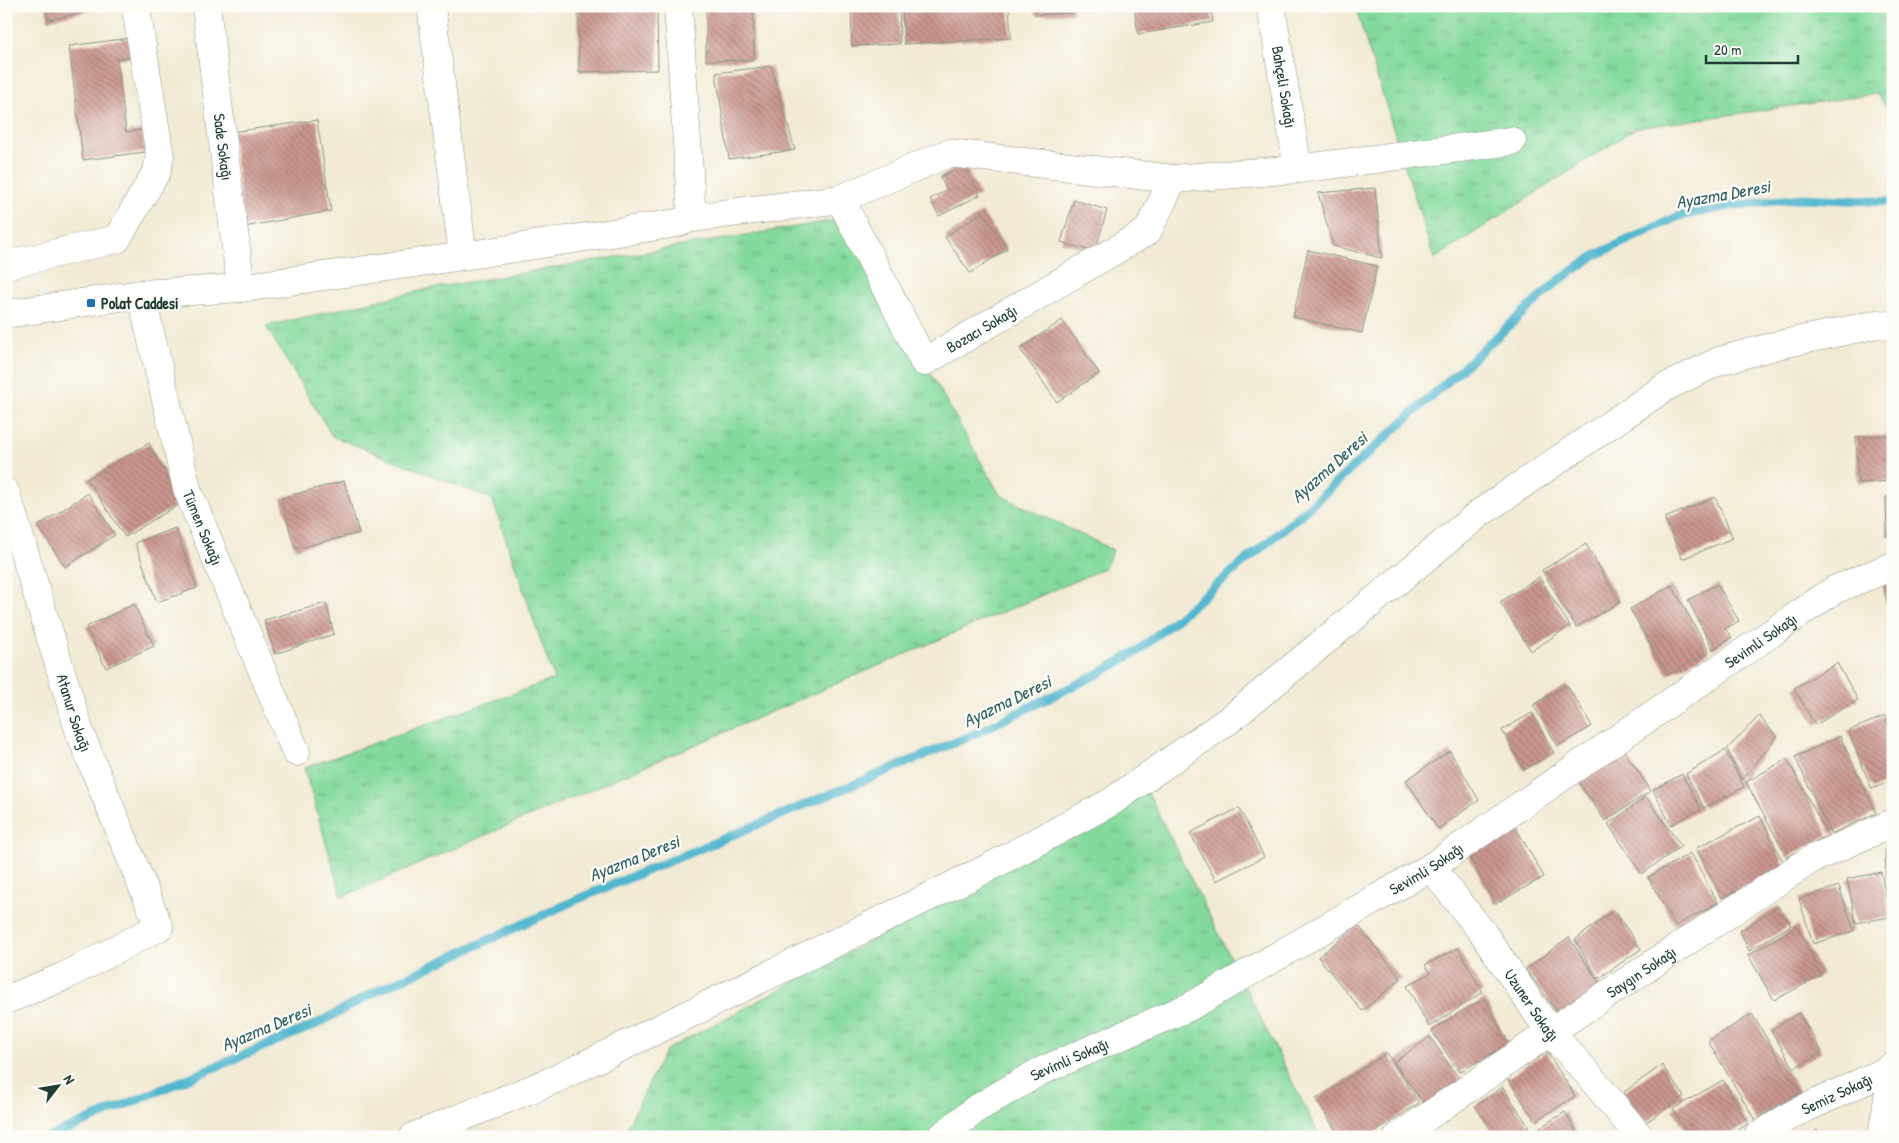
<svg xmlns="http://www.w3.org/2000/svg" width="1899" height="1143" viewBox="0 0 1899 1143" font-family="'Patrick Hand',sans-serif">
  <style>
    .grass { fill: url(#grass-tufts); stroke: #528c68 }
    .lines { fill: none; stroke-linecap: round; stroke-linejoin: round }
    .stream { stroke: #4fb6cd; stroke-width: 9 }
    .building { fill: url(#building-back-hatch) }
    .minor-casing { stroke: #889484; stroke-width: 29 }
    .minor { stroke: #fff; stroke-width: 28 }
    .poi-dot { fill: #1f6fb2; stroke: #fdfcf7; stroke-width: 2 }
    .labels { text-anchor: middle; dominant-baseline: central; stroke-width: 4.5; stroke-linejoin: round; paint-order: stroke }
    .street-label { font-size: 16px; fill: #1f3d34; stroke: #fdfcf7 }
    .poi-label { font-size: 16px; font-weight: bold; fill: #1f3d34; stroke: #fdfcf7; text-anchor: start }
    .water-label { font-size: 18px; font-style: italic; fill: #2d6162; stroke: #fdfcf7 }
  </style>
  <defs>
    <pattern id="grass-tufts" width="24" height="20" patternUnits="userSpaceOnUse" patternTransform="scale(1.25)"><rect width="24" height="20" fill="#84da9d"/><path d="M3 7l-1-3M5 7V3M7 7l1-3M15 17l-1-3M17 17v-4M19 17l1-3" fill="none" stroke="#6bb281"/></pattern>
    <pattern id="building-back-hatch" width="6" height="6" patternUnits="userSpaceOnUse" patternTransform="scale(1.25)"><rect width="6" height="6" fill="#cb968f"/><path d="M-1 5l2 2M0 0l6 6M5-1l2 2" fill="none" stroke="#a47c76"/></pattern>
  </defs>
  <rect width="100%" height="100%" fill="#fdfcf7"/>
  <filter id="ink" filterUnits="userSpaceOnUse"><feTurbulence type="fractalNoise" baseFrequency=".02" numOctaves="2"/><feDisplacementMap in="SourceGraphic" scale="10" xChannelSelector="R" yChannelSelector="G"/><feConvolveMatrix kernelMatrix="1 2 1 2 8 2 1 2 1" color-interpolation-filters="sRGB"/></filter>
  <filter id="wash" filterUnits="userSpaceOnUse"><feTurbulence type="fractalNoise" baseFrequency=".0096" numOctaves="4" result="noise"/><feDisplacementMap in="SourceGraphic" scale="20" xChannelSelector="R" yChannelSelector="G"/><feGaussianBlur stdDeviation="1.12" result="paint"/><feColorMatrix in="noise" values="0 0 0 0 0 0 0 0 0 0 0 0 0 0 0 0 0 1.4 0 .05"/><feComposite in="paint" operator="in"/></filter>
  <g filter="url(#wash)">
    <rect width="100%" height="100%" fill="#f2ead4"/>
    <path class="grass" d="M1355,6H1893V114L1876,94L1636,128L1434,259Z
      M842,219L1000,495L1113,550L1105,568L342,897L304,768L554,679L492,499L332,436L266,326L433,288Z
      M1148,793L1320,1137H622L666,1050Z"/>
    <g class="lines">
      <path class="stream" d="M49,1137L317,1024L379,990L578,899L966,738L1098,674L1139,650L1306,510L1558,281L1596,255L1679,216L1729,206L1802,198L1893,202"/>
    </g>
    <g id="blocks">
      <path class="building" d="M46,6H108V7L48,20Z
        M578,6H657L658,70L579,72Z
        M706,6H753L754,60L706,61Z
        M851,6H899L900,44L852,46Z
        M902,6H1009L1011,38L904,44Z
        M1035,6H1073V13L1035,15Z
        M1134,6H1210L1213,22L1138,34Z
        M130,38L133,57L117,59L126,132L142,130L145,152L83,160L69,46Z
        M771,66L795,150L729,159L716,73Z
        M317,120L331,211L244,227L232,132Z
        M964,164L980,195L939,216L930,199L947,190L940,177Z
        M1375,188L1382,258L1333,246L1318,193Z
        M1074,200L1107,210L1095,252L1061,242Z
        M982,212L1007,249L970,273L945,237Z
        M1308,250L1377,266L1362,333L1293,317Z
        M1062,320L1099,373L1057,402L1020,349Z
        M1893,435V481L1858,483L1856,437Z
        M149,443L181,503L125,537L87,479Z
        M344,481L359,533L295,549L281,498Z
        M88,493L115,535L65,567L38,526Z
        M1893,496V536H1887L1886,497Z
        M1715,497L1733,538L1682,559L1665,518Z
        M175,528L197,588L157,602L135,543Z
        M1586,544L1620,602L1576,627L1542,570Z
        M1539,577L1570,626L1531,651L1500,602Z
        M1893,582V623H1892L1883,586Z
        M1717,584L1739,621L1725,629L1732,637L1713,649L1688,600Z
        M1672,585L1709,652L1668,675L1630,609Z
        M326,603L334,634L275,654L264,620Z
        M134,604L154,646L106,668L86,627Z
        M1837,663L1858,700L1815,725L1794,688Z
        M1567,685L1592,726L1558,746L1533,705Z
        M1532,713L1554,753L1524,770L1502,730Z
        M1759,716L1777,737L1742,780L1727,749Z
        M1885,716L1893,735V780L1872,789L1848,731Z
        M1893,720V732L1888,722Z
        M1840,736L1876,813L1831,834L1795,757Z
        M1619,743L1651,791L1605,821L1573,773Z
        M1725,750L1744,787L1704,808L1686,774Z
        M1450,751L1479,800L1438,829L1406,780Z
        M1787,759L1828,835L1787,857L1746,782Z
        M1682,774L1701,809L1671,825L1653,790Z
        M1646,797L1681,846L1642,874L1608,824Z
        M1239,808L1264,857L1216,881L1190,833Z
        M1760,816L1785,866L1722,898L1696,848Z
        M1515,826L1544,877L1495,904L1467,853Z
        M1885,847H1893V878H1886Z
        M1691,853L1718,903L1675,926L1648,877Z
        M1881,872L1890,917L1856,923L1847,879Z
        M1839,886L1854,931L1813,944L1799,899Z
        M1778,906L1791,925L1749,951L1740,931Z
        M1614,910L1641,949L1598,979L1575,940Z
        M1358,925L1401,979L1362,1011L1318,957Z
        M1797,926L1822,975L1774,1000L1748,955Z
        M1569,937L1603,989L1560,1017L1526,969Z
        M1458,948L1483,992L1429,1027L1407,986L1431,973L1425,965Z
        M1485,999L1509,1044L1459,1072L1432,1031L1460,1012Z
        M1799,1013L1822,1052L1794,1068L1771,1030Z
        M1752,1014L1800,1093L1755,1120L1708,1041Z
        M1430,1037L1462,1083L1427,1109L1394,1062Z
        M1547,1052L1575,1096L1536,1121L1507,1078Z
        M1387,1053L1419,1103L1367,1137H1340L1316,1099Z
        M1662,1065L1684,1096L1645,1123L1624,1092Z
        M1723,1080L1748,1124L1725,1137H1689L1673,1109Z
        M1503,1087L1529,1127L1514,1137H1496L1475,1106Z
        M1565,1112L1580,1137H1524Z
        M1817,1130L1821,1137H1808Z"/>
    </g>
  </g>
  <g filter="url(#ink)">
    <use href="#blocks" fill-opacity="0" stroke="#889484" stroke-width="1"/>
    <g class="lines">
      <g class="minor-casing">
        <g id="minor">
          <path id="s1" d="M206,6L241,288"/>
          <path d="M431,6L463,256"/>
          <path d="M678,6L692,218"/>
          <path id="s2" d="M1271,6L1298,169"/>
          <path id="s3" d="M840,199L924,362L1148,231L1173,179"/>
          <path d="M6,265L117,239L157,171L160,156L137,15"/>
          <path id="s4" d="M141,294L187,489L296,752"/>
          <path d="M6,314L141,294L241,288L463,256L677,223L692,218L840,199L949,153L1173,179L1298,169L1512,141"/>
          <path id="s5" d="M6,493L80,733L159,927L65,976L6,1000"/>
          <path id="s6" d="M1431,867L1483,933L1550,1032L1588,1074L1640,1137"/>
          <path d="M413,1137L556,1079L984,870L1111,802L1229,720L1480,513L1664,388L1719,361L1778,345L1878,324L1893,326"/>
          <path id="s7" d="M941,1137L976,1109L1039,1072L1191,1006L1431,867L1834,590L1893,566"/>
          <path id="s8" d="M1398,1137L1550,1032L1810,860L1893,823"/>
          <path id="s9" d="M1757,1137L1793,1114L1892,1068"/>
          <path d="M1882,1137L1893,1065"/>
        </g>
      </g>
      <use href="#minor" class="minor"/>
    </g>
  </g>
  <rect class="poi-dot" x="86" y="298" width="10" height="10" rx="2.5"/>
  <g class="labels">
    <g class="street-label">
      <text stroke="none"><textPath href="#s2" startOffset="82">Bahçeli Sokağı</textPath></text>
      <text stroke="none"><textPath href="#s1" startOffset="142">Sade Sokağı</textPath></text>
      <text stroke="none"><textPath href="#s3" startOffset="250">Bozacı Sokağı</textPath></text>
      <text stroke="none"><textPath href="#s4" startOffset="242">Tümen Sokağı</textPath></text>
      <text stroke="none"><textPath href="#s7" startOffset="961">Sevimli Sokağı</textPath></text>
      <text stroke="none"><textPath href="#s5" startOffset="230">Atanur Sokağı</textPath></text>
      <text stroke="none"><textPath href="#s7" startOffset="556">Sevimli Sokağı</textPath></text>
      <text stroke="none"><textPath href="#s8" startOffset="294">Saygın Sokağı</textPath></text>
      <text stroke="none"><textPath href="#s6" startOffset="171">Uzuner Sokağı</textPath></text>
      <text stroke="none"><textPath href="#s7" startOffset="151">Sevimli Sokağı</textPath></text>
      <text stroke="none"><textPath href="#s9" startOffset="91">Semiz Sokağı</textPath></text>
    </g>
    <g class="poi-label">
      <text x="101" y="303">Polat Caddesi</text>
    </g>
    <g class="water-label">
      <text transform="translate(1723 194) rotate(-10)">Ayazma Deresi</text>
      <text transform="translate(1329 467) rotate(-42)">Ayazma Deresi</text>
      <text transform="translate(1007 701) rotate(-26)">Ayazma Deresi</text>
      <text transform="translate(634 858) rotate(-22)">Ayazma Deresi</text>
      <text transform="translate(266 1027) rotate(-23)">Ayazma Deresi</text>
    </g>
  </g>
  <rect width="1899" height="1143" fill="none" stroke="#fdfcf7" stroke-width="25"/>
  <g transform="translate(58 1086) rotate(59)" stroke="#fdfcf7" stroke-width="4" paint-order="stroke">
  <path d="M0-4L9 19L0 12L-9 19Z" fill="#1f3d34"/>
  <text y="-8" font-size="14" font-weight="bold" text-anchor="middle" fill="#1f3d34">N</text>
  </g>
  <path d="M1706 55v8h92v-8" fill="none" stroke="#1f3d34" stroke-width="2.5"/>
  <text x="1714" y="55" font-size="15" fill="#1f3d34" stroke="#fdfcf7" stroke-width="4" paint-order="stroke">20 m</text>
</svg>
